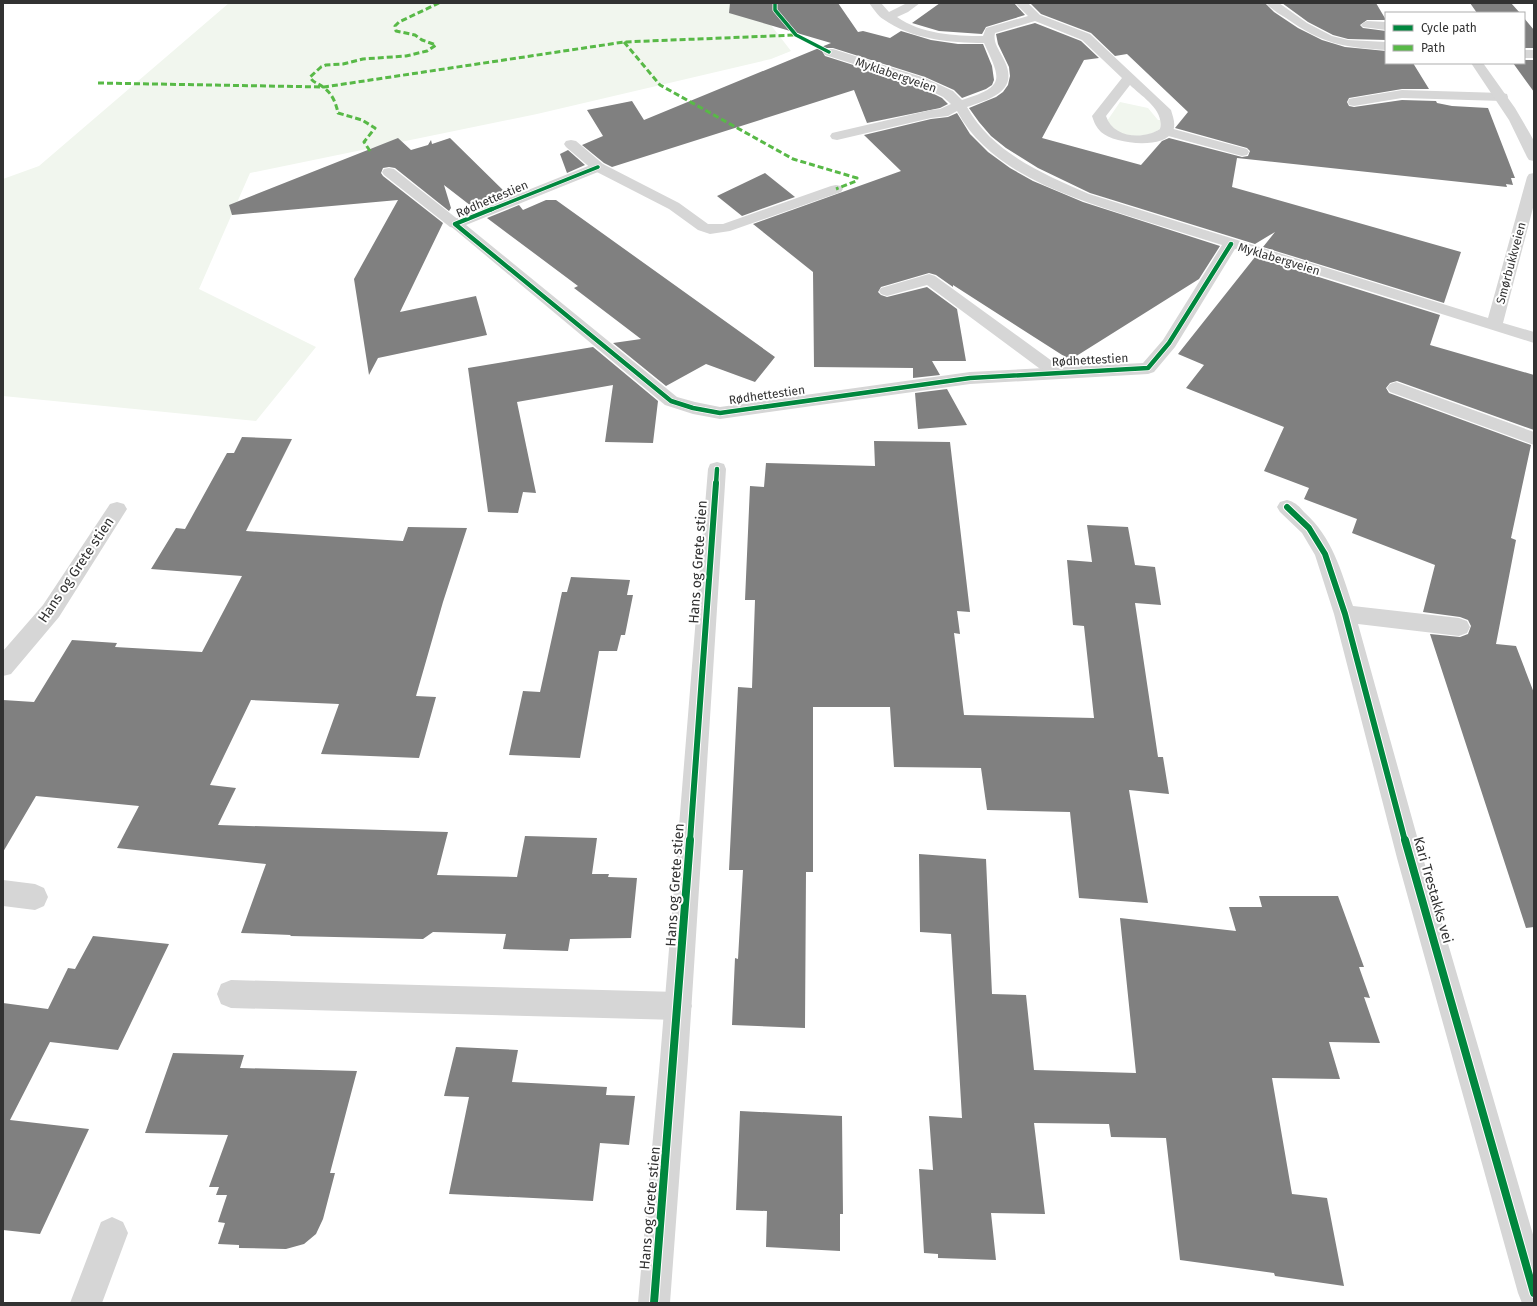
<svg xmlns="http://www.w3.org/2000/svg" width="1537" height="1306" viewBox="0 0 1537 1306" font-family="'Fira Sans',sans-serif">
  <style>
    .green { fill: #f1f6ee }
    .building { fill: #808080 }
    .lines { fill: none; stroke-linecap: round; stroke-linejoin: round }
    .service { fill: #d6d6d6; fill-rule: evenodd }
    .minor { fill: #d6d6d6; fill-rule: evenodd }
    .quiet { stroke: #58b947; stroke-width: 3; stroke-dasharray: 6 3; stroke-linecap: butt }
    .cycleway-far3-casing { stroke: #fff; stroke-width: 5 }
    .cycleway-far2-casing { stroke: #fff; stroke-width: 6 }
    .cycleway-far1-casing { stroke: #fff; stroke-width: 8 }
    .cycleway-casing { stroke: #fff; stroke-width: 10 }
    .cycleway-far3 { stroke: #00873e; stroke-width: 3.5 }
    .cycleway-far2 { stroke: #00873e; stroke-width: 4.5 }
    .cycleway-far1 { stroke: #00873e; stroke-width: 6 }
    .cycleway { stroke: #00873e; stroke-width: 8 }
    .labels { text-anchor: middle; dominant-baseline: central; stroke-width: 4; stroke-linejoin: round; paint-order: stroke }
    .far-street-label { font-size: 12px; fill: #323232; stroke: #fff }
    .street-label { font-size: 14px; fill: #323232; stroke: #fff }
  </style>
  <rect width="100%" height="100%" fill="#fff"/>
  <path class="green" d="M229,3H754L791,51L771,59L537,114L250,173L199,289L316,347L256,421L3,396V179L39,166Z
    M1120,102L1148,108L1158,120H1161L1160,129C1149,137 1128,139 1116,131C1113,128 1110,124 1107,121Z"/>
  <path class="building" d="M730,3H838L858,32L863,31L890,38L901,31L931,40L958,44H983L992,66L994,80L992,85L986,89L962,98L954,90L925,77L833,48H825L822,51L825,56L916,85L942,98L948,104L940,108L867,123L854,90L612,167L604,163L582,145L603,136L587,110L632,101L644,120L831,43L729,13Z
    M940,3H1014L1025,15L986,27L982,34L939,31L912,23Z
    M1030,3H1265L1274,12L1298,28L1322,40L1345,47L1386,51V63H1413L1429,89H1402L1349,98L1347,102L1349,106L1354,107L1402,100L1436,101L1437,103L1452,106L1488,108L1515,178H1511L1513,185L1506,184L1507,187L1237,158L1232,187L1461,252L1444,303L1263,247L1275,232L1255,244L1090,193L1038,168L1006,148L991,136L979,122L969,108L996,97L1003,92L1008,85L1010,76L1009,67L998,44L996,34L1035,23L1081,41L1099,58L1084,60L1042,138L1141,165L1162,141L1169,138L1242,157L1248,156L1250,151L1247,148L1175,128L1188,112L1127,54L1115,56L1091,33L1041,14Z
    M1282,3H1376L1386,20H1367L1360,25L1363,28L1386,31V40L1348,39L1333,35L1308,22Z
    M1470,3H1511L1520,13H1477Z
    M1524,18L1534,30V48H1524Z
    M1524,60H1534V92L1513,63H1524Z
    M957,113L970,134L988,152L1010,168L1033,181L1083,202L1220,246L1199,279L1070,360L953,285V287L936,275L929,273L881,287L878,292L881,295L887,297L927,287L957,309L966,361H932L940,375L913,378V368L814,367L813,272L753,224L901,171L864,135L931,119L948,117Z
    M398,138L411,150L428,145L431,140L432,144L450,138L509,196L475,209L444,185L451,208L449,211L395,168L389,167L383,168L381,173L383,176L443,223L400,312L476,296L487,335L378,358L369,375L354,279L398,200L232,215L229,205Z
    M568,150L585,165L567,173L560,154Z
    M765,173L795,197L742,216L717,196Z
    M546,200H556L775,357L755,382L706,364L666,386L613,343L641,339L574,288L578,286L487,218L519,205L523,210Z
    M1255,257L1440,315L1430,345L1534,375V430L1397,381L1390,383L1386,388L1389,393L1531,445L1511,538L1516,540L1496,644L1516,646L1534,693V927L1526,928L1430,634L1460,637L1468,634L1471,626L1468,620L1460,617L1423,612L1435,565L1352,533L1357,519L1304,499L1309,488L1264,471L1284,427L1186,388L1204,365L1178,354Z
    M593,347L658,401L653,443L605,442L613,385L517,402L536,493L523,492L518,513L488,512L468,368Z
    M947,389L967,425L918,429L915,393Z
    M242,437L292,439L246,531L403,541L408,527L467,528L443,602L416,696L436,697L419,758L321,754L339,704L251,700L210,785L236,788L218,825L448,832L437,875L517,877L525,836L597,838L592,874H609L608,877L637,878L631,938L570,939L568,951L503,949L506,934L433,932L423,939L290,936L291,935L241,933L266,864L117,848L139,806L36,796L3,852V700L34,702L72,640L117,643L115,647L202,652L242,576L151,569L176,528L185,529L227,453H234Z
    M874,441L950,442L970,612L957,611L960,634L954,633L964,715L1094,718L1084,626L1073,625L1067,560L1092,562L1087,525L1128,527L1135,565L1155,567L1161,605L1135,603L1158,757H1163L1169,794L1129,790L1148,903L1079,898L1070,812L987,810L981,768L894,767L890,707H813V872H806L805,1028L732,1025L735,958L738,959L743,870H729L738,687L752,688L755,600H745L750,486L764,487L766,463L875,466Z
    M571,577L630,580L627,595H633L625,635H621L617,651H599L580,758L509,755L523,691L540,692L562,592H567Z
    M919,854L986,859L992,994L1026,995L1034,1070L1136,1073L1120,918L1236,931L1229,907H1262L1259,896H1338L1364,967H1359L1370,998L1364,997L1380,1043L1329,1042L1340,1079L1272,1078L1292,1194L1327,1198L1344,1286L1275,1276L1274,1273L1180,1260L1166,1138L1111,1137L1109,1124L1034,1123L1045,1214L991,1213L996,1260L938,1258V1254L924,1253L919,1169L933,1170L929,1116L962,1118L951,934L920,932Z
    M93,936L169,944L118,1050L50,1042L10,1120L89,1129L40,1234L3,1230V1003L48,1009L68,968L75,969Z
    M456,1047L518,1050L512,1082L607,1087L606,1095L635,1096L629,1145L600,1143L593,1201L449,1194L469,1097L444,1096Z
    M173,1053L244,1055L240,1068L357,1071L330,1173H335L323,1219L316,1234L304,1244L286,1249L239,1248V1245L218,1244L225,1223L218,1222L227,1195H216L219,1187H209L228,1135L145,1133Z
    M740,1111L842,1116L843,1214H840V1251L766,1247L767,1211L736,1210Z"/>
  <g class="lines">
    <path class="service" d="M1367,21L1386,22V30L1363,27L1361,25L1363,23Z
      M1402,90L1502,93L1507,94L1508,97L1507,100L1502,101L1402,98L1354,106L1349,105L1348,102L1349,99L1354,98Z
      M1166,127L1247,149L1249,152L1247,155L1242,156L1161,134L1159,131L1161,128Z
      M571,140L576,141L603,164L679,203L708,224H723L831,186L836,185L841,186L843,189L841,192L730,231L710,234L698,230L669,209L593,170L566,147L564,144L566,141Z
      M389,168L394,169L460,221L462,224L460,227L455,228L450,227L384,175L382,172L384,169Z
      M929,274L935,276L1063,369L1066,373L1063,377L1057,379L1051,377L927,285L887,296L881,294L879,291L881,288Z
      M3,880L35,884L44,888L48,897L44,906L35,910L3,906Z
      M231,980L678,992L688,996L692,1006L688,1016L678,1020L231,1008L221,1004L217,994L221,984Z
      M112,1217L123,1222L128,1233L102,1303H70L101,1222Z"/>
    <path class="minor" d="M869,3H881L889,12L907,3H920L908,12L897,17C921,34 955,36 983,36L986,28L1028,16L1015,3H1028L1040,15L1090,34L1171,110C1173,117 1176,124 1173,131C1164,150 1114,144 1101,132C1096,127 1094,122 1092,116L1122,78L1082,40L1035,21L995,33C993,42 998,48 1002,56C1021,89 995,98 967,107C992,153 1044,174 1089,194L1488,318L1527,177L1529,174L1534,173V204L1503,323L1534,332V343L1235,249L1175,347L1154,372L1148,374L970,384L720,419L693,414L665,405L448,224L450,221L593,164L598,163L603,164L605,167L603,170L466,225L677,397L695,402L720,407L970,372L1143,363L1163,340L1222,245C1192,236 1162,226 1132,217C1070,197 990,173 957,111L948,116L931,118L837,140L832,139L830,136L832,133L931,110L940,109L951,104L943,97L917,84L825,55L823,52L825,49H833L925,78L953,91L962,100C1006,86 1001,80 984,43C950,43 911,39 883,19C878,16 873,8 869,3ZM1130,85C1141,96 1165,110 1160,129C1143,140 1113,138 1106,116Z
      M1266,3H1279L1307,23L1332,36L1348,40L1386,42V50C1343,47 1322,44 1286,18C1279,14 1271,9 1266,3Z
      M1524,50H1534V58H1524Z
      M1471,63H1483L1515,108L1529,132L1534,141V161L1529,160L1527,157L1509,120Z
      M1396,382L1534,432V445L1390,392L1387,388L1390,384Z
      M717,462L724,464L726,469L688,1060L670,1303H638L660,1060L708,469L710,464Z
      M1287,500C1295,502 1299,506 1304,512C1333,538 1341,571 1353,606L1459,618L1467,621L1470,627L1467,633L1459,636L1358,624L1423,858L1534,1238V1303H1522L1518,1293L1397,858L1334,614L1315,555L1302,533L1280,512L1277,507L1280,502Z
      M117,502L124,504L127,509L59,617L11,674L3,676V651L43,605L110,504Z"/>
    <path class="quiet" d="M624,42L660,85L793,159L857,178L856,181L836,189
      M98,83L324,87L624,42L796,35
      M370,151L364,142L375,128L362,120L338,113C336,103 332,93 323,87C318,83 313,83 310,77L321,67L326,65L343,64L363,59L406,56L427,51L436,45L422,40L415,35L396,31L395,26L399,22L439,3"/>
    <g class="cycleway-far3-casing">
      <path id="cycleway-far3" d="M775,3V10L796,35L829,52
        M490,210L598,167"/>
    </g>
    <g class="cycleway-far2-casing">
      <path id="cycleway-far2" d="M492,209L455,224L671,401L693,408L720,413L970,378L1148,368L1169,343L1231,244
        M716,484L717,469"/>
    </g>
    <g class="cycleway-far1-casing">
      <path id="cycleway-far1" d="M1287,507L1309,528L1325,554L1345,614L1405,841
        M690,841L716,483"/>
    </g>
    <g class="cycleway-casing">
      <path id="cycleway" d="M1405,840L1534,1293
        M654,1303L690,840"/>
    </g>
    <use href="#cycleway-far3" class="cycleway-far3"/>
    <use href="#cycleway-far2" class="cycleway-far2"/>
    <use href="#cycleway-far1" class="cycleway-far1"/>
    <use href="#cycleway" class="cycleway"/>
  </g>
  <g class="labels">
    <g class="far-street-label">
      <text transform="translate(896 75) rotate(19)">Myklabergveien</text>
      <text transform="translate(492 199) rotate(-23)">Rødhettestien</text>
      <text transform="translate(1279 259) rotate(17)">Myklabergveien</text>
      <text transform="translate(1511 263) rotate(-75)">Smørbukkveien</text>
      <text transform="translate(1090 360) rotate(-3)">Rødhettestien</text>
      <text transform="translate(767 395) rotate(-8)">Rødhettestien</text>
    </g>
    <g class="street-label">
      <text transform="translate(698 562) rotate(-86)">Hans og Grete stien</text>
      <text transform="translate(76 570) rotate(-56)">Hans og Grete stien</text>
      <text transform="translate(675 885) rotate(-86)">Hans og Grete stien</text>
      <text transform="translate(1433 890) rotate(74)">Kari Trestakks vei</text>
      <text transform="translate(650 1208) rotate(-85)">Hans og Grete stien</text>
    </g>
  </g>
  <rect width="1537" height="1306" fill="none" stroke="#323232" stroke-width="8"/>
  <rect x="1385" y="12" width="140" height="52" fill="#ffffff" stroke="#adadad"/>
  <rect x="1393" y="25" width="20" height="6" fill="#00873e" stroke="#adadad"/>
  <text x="1421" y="32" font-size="12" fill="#323232">Cycle path</text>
  <rect x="1393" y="45" width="20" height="6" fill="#58b947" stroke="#adadad"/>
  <text x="1421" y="52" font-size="12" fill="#323232">Path</text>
</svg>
